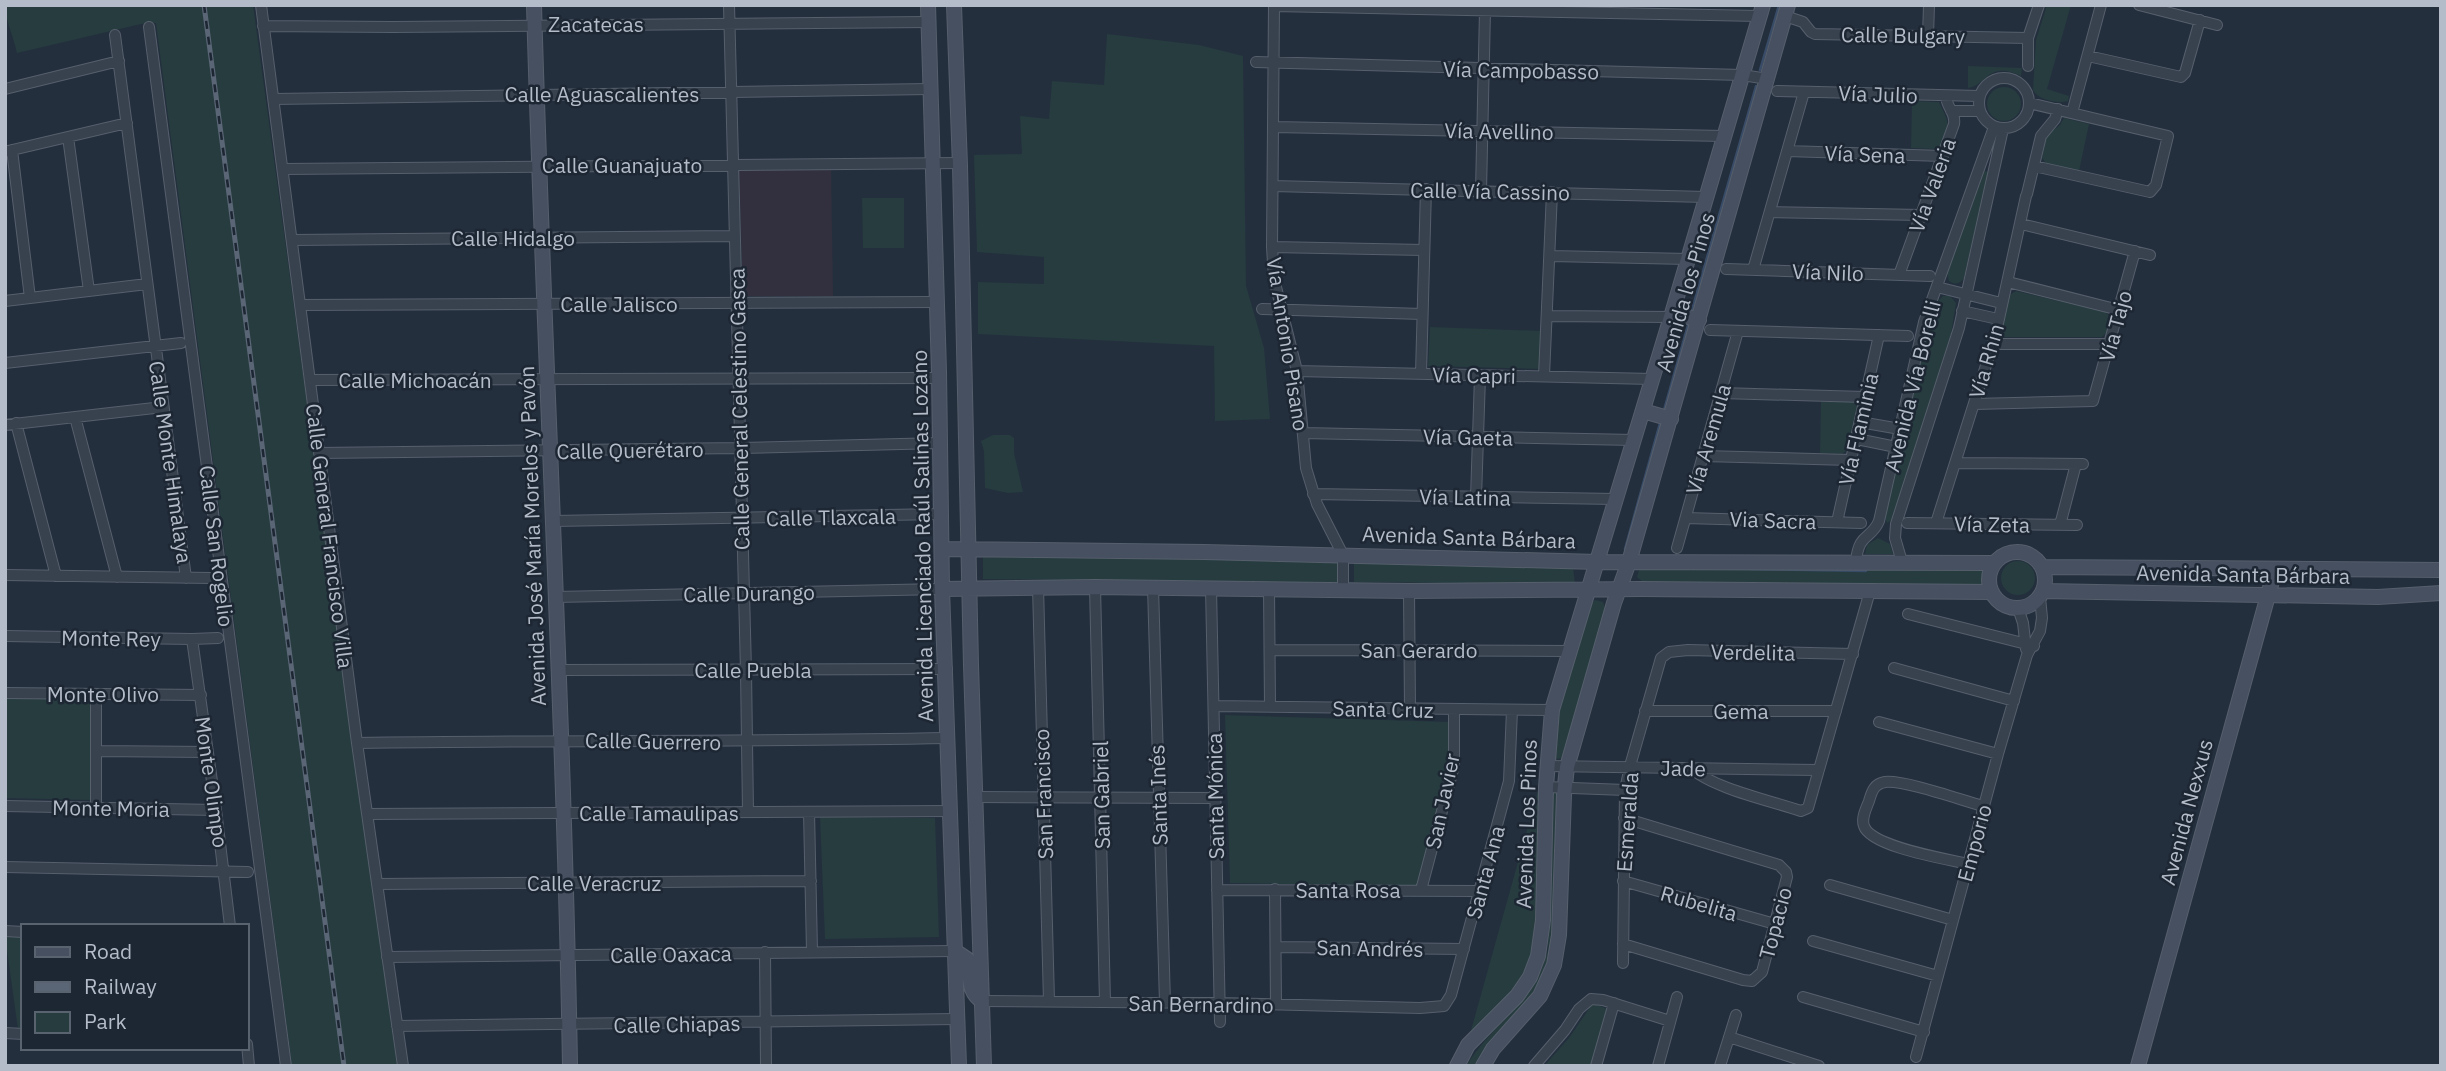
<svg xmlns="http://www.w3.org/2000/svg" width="2446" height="1071" viewBox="0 0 2446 1071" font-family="'IBM Plex Sans',sans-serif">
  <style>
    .medical { fill: #32303f }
    .green { fill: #263c3f }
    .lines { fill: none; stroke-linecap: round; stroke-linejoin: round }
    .stream { stroke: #394c67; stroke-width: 2.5 }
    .street-casing { stroke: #565f6c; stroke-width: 12 }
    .secondary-casing { stroke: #565f6c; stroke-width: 16 }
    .street { stroke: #38414e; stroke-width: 10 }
    .secondary { stroke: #465061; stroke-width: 14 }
    .rail-casing { stroke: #5a6575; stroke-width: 5 }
    .rail { stroke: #1d2633; stroke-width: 2.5; stroke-dasharray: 8; stroke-linecap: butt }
    .labels { text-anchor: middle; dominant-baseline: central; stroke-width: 5; stroke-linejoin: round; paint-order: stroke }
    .street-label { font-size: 21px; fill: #b4bcc9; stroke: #1d2633 }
  </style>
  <rect width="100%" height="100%" fill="#242f3e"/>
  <path class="medical" d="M739,168H831L833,296H743Z"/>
  <path class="green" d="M5,5H253L397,1066H292L156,23L141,24L17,53C14,38 5,19 5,5Z
    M2047,5H2071L2047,89L2069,96L2068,101C2058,104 2038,100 2033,90L2036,40Z
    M1107,34L1199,45L1243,56L1246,286L1264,348L1270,419L1215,421L1214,346L978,334V282L1044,284V257L977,252L974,155L1022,154L1020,116L1049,119L1052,81L1104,85Z
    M1968,66L2022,68L2021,76C1987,60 1988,85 1968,88Z
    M1987 104a17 17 0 1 1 34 0a17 17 0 1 1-34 0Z
    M1912,101L1939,102C1950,126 1950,120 1941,146L1934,149L1911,148Z
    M2064,118L2089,124L2079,171L2046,163L2042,158L2047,135L2060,125Z
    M1984,171L1988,172L1964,278C1960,284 1955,285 1949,281L1947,273Z
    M862,198H904V248H863Z
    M2016,291L2105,312L2111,317L2107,332L2102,337H2005L2001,333L2008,296Z
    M1943,296H1950L1956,303L1951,334L1892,520L1887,523L1885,518L1927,328L1937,302Z
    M1430,327L1543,331L1541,369L1428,366Z
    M1821,402H1853L1857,406L1847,450L1842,454L1820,453Z
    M993,435H1010L1014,438V453L1023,492L1008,493L985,488L984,451L981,441Z
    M1878,538L1890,544L1893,554H1865L1867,545Z
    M983,553L1338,560V583L983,579Z
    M2001 578a17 17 0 1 1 34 0a17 17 0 1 1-34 0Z
    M1354,563L1573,567L1575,584L1354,582Z
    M1640,567L1985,569V571L1984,585L1643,582L1637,577Z
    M1595,600L1603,602L1605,608L1563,758L1556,759L1560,700L1592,603Z
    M5,696L90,699V800L5,798Z
    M1225,715L1450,722V776L1417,886L1230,883Z
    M1539,787C1539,815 1539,844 1539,873C1538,907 1542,944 1525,974C1512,997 1489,1016 1470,1034Z
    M1552,792H1559L1554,954L1535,993L1491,1041L1475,1066H1466C1484,1037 1510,1017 1530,990C1539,979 1544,964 1548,950Z
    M820,817L935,818L939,937L825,939Z
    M5,936L23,937V1029H18Z
    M1593,1003L1607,1009L1591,1066H1544L1569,1038Z"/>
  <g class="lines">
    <path class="stream" d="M1760,70L1779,5
      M1692,310L1756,86
      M1664,410L1688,325
      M1625,549L1660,423
      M1750,569L1866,571"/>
    <g class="street-casing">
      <path id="street" d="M261,5L357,743L403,1066
        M729,5L746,671L748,812
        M1274,5L1272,247L1274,279L1297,371L1306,468L1317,504L1343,555V590
        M2139,5L2217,25
        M1274,6L1759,16
        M1785,16L1803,22L1811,32L1815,34L2028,38
        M263,26L393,27L928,22
        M149,27L286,1066
        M115,35L186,578
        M1928,36L1929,5
        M2088,56L2181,77L2185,73L2200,20
        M1256,62L1742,75L1768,79
        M2028,66V38L2039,5
        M1979 103a25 25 0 1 1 50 0a25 25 0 1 1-50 0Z
        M5,89L119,61
        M1777,91L1979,96
        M274,99L930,89
        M2029,103L2168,136L2156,185L2150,192L2034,166
        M1951,111H1979
        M2072,113L2101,5
        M1274,127L1724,136
        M68,137L89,291
        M12,150L30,298
        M8,151L127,123
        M1787,151L1943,156
        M284,169L960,163
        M1273,186L1706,197
        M1481,191L1485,10
        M2027,194L2041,136L2055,119L2058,109
        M1770,212L1921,215
        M2021,224L2150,255
        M292,240L734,236
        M1272,247L1424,250
        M1551,256L1688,259
        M1726,269L1930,276
        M1753,270L1804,92
        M1899,275L1954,124C1956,112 1946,107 1946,96
        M2008,282L2119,310
        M1937,287L2001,303
        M5,301L147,284
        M301,305L937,302
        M1262,309L1422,314
        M1962,311L1998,319
        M1547,316L1671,317
        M1710,330L1908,336
        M1993,344H2110
        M5,363L181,343
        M1297,371L1652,379
        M1421,374L1426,189
        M1544,376L1552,192
        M311,380L940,378
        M1721,393L1865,397
        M1974,404L2093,401L2135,251
        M75,417L117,577
        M1860,422L1900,429
        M16,423L56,576
        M5,425L163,407
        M1303,433L1634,440
        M1857,439L1896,447
        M319,453L740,448L941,443
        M1703,456L1850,460
        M1955,463L2083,464
        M1313,494L1616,499
        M1476,498L1480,376
        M1686,518L1861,523
        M553,521L941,514
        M1837,522L1879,335
        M1907,523L2077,525
        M1936,523L1995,337L2026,196
        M2060,525L2076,464
        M1677,548L1738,331
        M1856,561C1859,532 1871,540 1879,521L1924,322L1994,127
        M1902,562L1895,538L1896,524L1959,328L2003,129
        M5,575L211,578
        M1038,587L1049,1001
        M1095,587L1105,1002
        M1153,587L1165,1003
        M1211,588L1220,1022
        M1269,589L1270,706
        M1409,591L1410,709
        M555,597L942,589
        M2018,608L2023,623L2026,649
        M1908,614L2034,646
        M5,636L192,639L218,638
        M192,639L216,810L230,926
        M1270,650L1569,651
        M1894,668L2014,701
        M559,670L947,669
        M5,693L201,695
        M1214,706L1552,710
        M1645,711H1836
        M1879,722L1998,754
        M357,743C554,740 751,742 948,738
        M96,751L208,752
        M1547,766L1819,770
        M1691,768C1712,788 1772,801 1801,811L1808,808L1870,591
        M1546,787L1625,790
        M976,797L1216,798
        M5,806L216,810
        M96,807V695
        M809,812L812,951
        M367,814L951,811
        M1968,864C1947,859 1871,847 1864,826C1861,818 1866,809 1869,801C1872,791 1874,784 1885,782C1905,780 1961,800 1983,806
        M5,867L248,872
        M1623,881L1775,924
        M377,884L811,881
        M1830,885L1953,920
        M1275,889L1276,1004
        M1217,890L1478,891
        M1421,890L1454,766V710
        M5,931L23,932
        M1813,941L1938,976
        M1623,944L1743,980L1752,981L1762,972L1787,877L1786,872L1779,865L1624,818
        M1276,947L1464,949
        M765,952L766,1066
        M387,957L955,951
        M1623,963L1625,790L1630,766L1661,658L1669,652L1688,650L1853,654
        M1803,997L1924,1032
        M982,1001L1220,1003L1420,1008L1444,1006L1451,995L1509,781L1512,710
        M397,1026L957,1019
        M5,1033L23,1034
        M1729,1037L1819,1066
        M247,1044L249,1066
        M1916,1057L1998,754L2027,655L2040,631L2042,618L2040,597
        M1534,1066L1565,1030L1579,1009L1591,999L1603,1000L1670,1021
        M1596,1066L1614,1003
        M1658,1066L1677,997
        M1720,1066L1736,1015"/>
    </g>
    <g class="secondary-casing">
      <path id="secondary" d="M534,5C544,359 564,712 570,1066
        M928,5L939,372L942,589L959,1066
        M954,5L960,166L971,665L984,1066
        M1673,313L1699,320
        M1643,411L1671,419
        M942,549L1204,552L1598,562L1994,563
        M1989 580a28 28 0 1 1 56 0a28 28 0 1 1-56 0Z
        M2043,567L2441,570
        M942,589L1095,587L1409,591L1642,589L1992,592
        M2043,591L2378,597L2441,593
        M955,951L967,959C972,974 966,991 982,1001
        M1457,1066L1468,1045L1517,996L1530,977L1538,956L1543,920L1546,787L1552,710L1671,317L1763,5
        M1483,1066L1493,1049L1540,996L1554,965L1559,935L1564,795L1567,767L1614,603L1629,562L1788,5
        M2138,1066L2275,570"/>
    </g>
    <use href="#street" class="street"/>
    <use href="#secondary" class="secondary"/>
    <g class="rail-casing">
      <path id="rail" d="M204,5L344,1066"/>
    </g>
    <use href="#rail" class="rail"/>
  </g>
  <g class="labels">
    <g class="street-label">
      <text x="596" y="24">Zacatecas</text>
      <text transform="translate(1903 35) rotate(1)">Calle Bulgary</text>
      <text transform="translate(1521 70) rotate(1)">Vía Campobasso</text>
      <text x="602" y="94">Calle Aguascalientes</text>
      <text transform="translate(1878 94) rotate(2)">Vía Julio</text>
      <text transform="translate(1499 131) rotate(1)">Vía Avellino</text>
      <text transform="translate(1865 154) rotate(2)">Vía Sena</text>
      <text x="622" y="165">Calle Guanajuato</text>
      <text transform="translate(1932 185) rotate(-70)">Vía Valeria</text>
      <text transform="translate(1490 191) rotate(1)">Calle Vía Cassino</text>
      <text x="513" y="238">Calle Hidalgo</text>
      <text transform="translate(1828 272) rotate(2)">Vía Nilo</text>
      <text transform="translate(1685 292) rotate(-74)">Avenida los Pinos</text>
      <text x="619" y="304">Calle Jalisco</text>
      <text transform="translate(2115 326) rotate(-75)">Vía Tajo</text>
      <text transform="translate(1288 344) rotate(81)">Vía Antonio Pisano</text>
      <text transform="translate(1986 361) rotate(-74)">Vía Rhin</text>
      <text transform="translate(1474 375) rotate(1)">Vía Capri</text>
      <text x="415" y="380">Calle Michoacán</text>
      <text transform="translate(1912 386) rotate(-76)">Avenida Vía Borelli</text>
      <text transform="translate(739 409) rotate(-91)">Calle General Celestino Gasca</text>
      <text transform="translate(1858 429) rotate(-77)">Vía Flaminia</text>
      <text transform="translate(1468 437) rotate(1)">Vía Gaeta</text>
      <text transform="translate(1708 439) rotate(-74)">Vía Aremula</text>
      <text transform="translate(630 450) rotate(-1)">Calle Querétaro</text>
      <text transform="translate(171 462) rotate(82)">Calle Monte Himalaya</text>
      <text transform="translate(1465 497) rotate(1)">Vía Latina</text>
      <text transform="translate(831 517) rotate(-1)">Calle Tlaxcala</text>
      <text transform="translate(1773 520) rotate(2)">Via Sacra</text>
      <text transform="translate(1992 524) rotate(1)">Vía Zeta</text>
      <text transform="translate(330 536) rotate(83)">Calle General Francisco Villa</text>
      <text transform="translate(532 536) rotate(-92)">Avenida José María Morelos y Pavón</text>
      <text transform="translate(922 536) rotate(-91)">Avenida Licenciado Raúl Salinas Lozano</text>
      <text transform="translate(1469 537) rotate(2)">Avenida Santa Bárbara</text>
      <text transform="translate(217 546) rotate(83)">Calle San Rogelio</text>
      <text transform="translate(2243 574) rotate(1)">Avenida Santa Bárbara</text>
      <text transform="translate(749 593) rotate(-1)">Calle Durango</text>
      <text transform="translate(111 638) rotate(1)">Monte Rey</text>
      <text x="1419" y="650">San Gerardo</text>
      <text transform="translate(1753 652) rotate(1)">Verdelita</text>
      <text x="753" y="670">Calle Puebla</text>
      <text x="103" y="694">Monte Olivo</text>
      <text transform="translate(1383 709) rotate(1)">Santa Cruz</text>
      <text x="1741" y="711">Gema</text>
      <text transform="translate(653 741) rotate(1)">Calle Guerrero</text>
      <text transform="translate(1683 768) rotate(1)">Jade</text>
      <text transform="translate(212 782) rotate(82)">Monte Olimpo</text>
      <text transform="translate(1043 794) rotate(-92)">San Francisco</text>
      <text transform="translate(1101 795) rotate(-91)">San Gabriel</text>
      <text transform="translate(1158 795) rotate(-92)">Santa Inés</text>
      <text transform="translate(1215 796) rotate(-91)">Santa Mónica</text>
      <text transform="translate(1442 801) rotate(-78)">San Javier</text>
      <text transform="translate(111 808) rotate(1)">Monte Moria</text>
      <text transform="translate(2186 812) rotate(-75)">Avenida Nexxus</text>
      <text x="659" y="813">Calle Tamaulipas</text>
      <text transform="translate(1627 822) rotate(-86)">Esmeralda</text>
      <text transform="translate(1526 824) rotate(-88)">Avenida Los Pinos</text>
      <text transform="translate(1974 843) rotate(-75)">Emporio</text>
      <text transform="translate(1485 872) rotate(-75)">Santa Ana</text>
      <text x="594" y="883">Calle Veracruz</text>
      <text x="1348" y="890">Santa Rosa</text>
      <text transform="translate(1699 903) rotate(16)">Rubelita</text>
      <text transform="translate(1775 923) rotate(-75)">Topacio</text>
      <text transform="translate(1370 948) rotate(1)">San Andrés</text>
      <text transform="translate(671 954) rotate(-1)">Calle Oaxaca</text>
      <text transform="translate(1201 1004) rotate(1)">San Bernardino</text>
      <text transform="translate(677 1024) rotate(-1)">Calle Chiapas</text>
    </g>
  </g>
  <rect width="2446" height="1071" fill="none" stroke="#b4bcc9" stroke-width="14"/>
  <rect x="21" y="924" width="228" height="126" fill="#1d2633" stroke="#59626f" stroke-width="2"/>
  <rect x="35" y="947" width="35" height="10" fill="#465061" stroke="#59626f" stroke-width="2"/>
  <text x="84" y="959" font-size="21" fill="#b4bcc9">Road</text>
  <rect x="35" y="982" width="35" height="10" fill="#5a6575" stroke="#59626f" stroke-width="2"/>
  <text x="84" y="994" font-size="21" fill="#b4bcc9">Railway</text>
  <rect x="35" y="1012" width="35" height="21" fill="#263c3f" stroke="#59626f" stroke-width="2"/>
  <text x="84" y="1029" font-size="21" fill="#b4bcc9">Park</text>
</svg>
